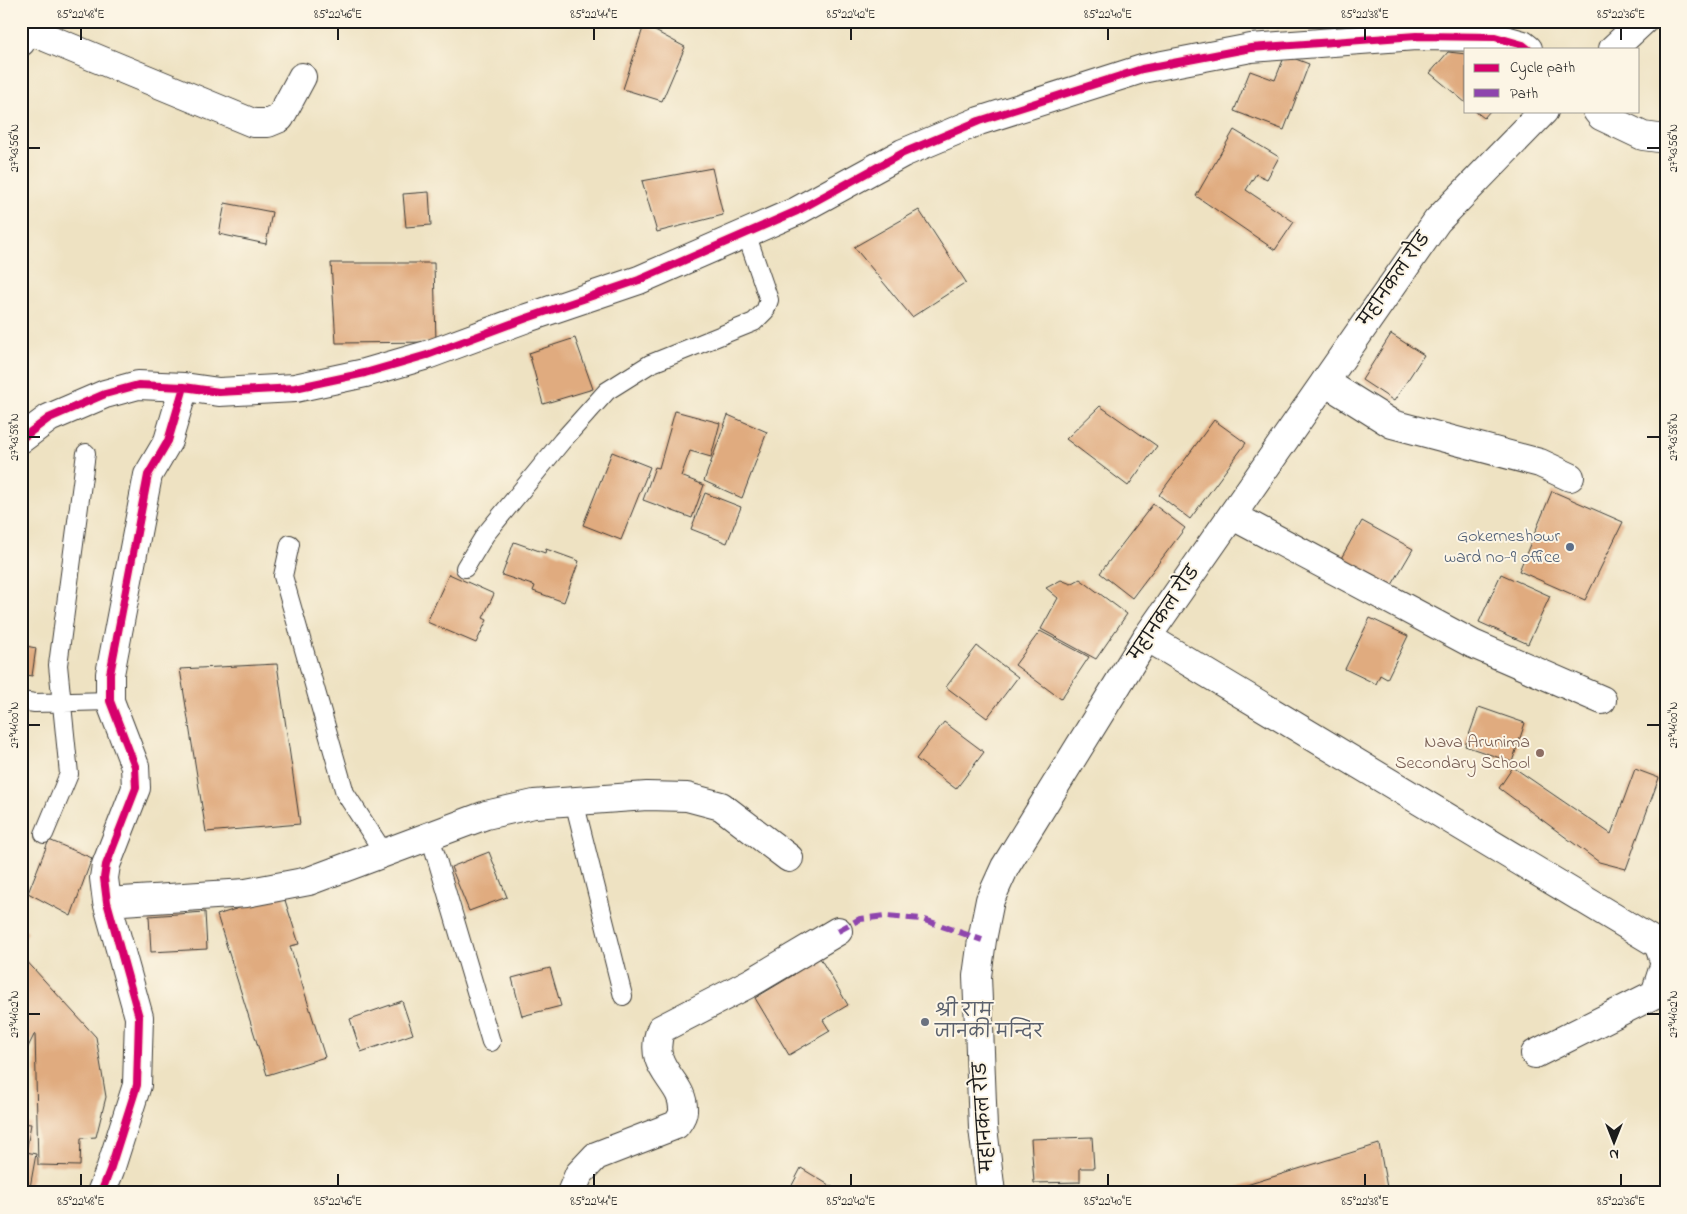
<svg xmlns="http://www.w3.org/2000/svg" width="1687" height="1214" viewBox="0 0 1687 1214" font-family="'Indie Flower','Playpen Sans Deva',sans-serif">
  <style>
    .building { fill: #e0ab7f }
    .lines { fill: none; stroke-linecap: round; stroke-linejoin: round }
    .service-casing { stroke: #3c3a35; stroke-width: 20 }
    .minor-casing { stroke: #3c3a35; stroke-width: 30 }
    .secondary-casing { stroke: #3c3a35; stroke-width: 30 }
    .service { stroke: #fff; stroke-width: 18 }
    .minor { stroke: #fff; stroke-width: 28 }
    .secondary { stroke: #fff; stroke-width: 28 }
    .quiet { stroke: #8e44ad; stroke-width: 6; stroke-dasharray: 12 6; stroke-linecap: butt }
    .cycleway-casing { stroke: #fcf5e5; stroke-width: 11 }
    .cycleway { stroke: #d6006c; stroke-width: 8 }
    .ticks { fill: none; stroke: #1c1c1c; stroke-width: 2 }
    .service-dot { fill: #5c6f8a; stroke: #fcf5e5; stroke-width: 2 }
    .education-dot { fill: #8d6e63; stroke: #fcf5e5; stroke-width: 2 }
    .worship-dot { fill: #6b7280; stroke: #fcf5e5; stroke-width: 2 }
    .labels { text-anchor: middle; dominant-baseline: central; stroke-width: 4; stroke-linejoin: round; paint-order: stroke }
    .street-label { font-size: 18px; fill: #1c1c1c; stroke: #fcf5e5 }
    .service-label { font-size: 18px; fill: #4e5e75; stroke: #fcf5e5; text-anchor: end }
    .education-label { font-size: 18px; fill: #785e54; stroke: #fcf5e5; text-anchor: end }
    .worship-label { font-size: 18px; fill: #5b616d; stroke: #fcf5e5; text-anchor: start }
    .neatline { fill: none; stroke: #1c1c1c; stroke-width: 2 }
    .ticks-label { font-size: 12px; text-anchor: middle; fill: #1c1c1c }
  </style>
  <rect width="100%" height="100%" fill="#fcf5e5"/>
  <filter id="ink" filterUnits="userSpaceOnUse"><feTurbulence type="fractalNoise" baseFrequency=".02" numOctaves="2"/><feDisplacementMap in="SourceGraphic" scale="10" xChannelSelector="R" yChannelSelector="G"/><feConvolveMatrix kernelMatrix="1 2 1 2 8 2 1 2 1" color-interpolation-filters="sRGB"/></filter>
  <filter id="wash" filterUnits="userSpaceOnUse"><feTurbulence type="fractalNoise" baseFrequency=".0096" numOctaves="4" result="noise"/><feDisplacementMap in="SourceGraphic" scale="20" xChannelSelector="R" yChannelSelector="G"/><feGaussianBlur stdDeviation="1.12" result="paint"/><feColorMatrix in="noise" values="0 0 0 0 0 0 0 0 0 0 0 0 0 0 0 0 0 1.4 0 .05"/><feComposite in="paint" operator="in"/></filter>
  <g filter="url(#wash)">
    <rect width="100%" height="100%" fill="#eee2c2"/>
    <g id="blocks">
      <path class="building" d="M644,25L685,47L662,101L623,89Z
        M1448,52L1466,54V103L1430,73Z
        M1285,55L1309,64L1284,130L1234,111L1250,71L1275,80Z
        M1475,111H1490L1484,118Z
        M1234,130L1279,157L1267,179L1256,174L1246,190L1294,222L1275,250L1196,196Z
        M712,168L723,215L657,232L642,181Z
        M429,192L431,225L406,227L403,194Z
        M225,203L272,212L266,244L219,234Z
        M919,210L966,282L912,317L854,247Z
        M331,263H434L436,342L336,343Z
        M1391,334L1424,355L1394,401L1362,380Z
        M575,338L593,389L543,404L529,353Z
        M1100,406L1157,446L1128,486L1066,439Z
        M675,411L720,423L711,457L690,451L681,476L704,485L692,518L643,500L655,467L659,468Z
        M728,415L767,432L742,498L704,481Z
        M1214,420L1246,443L1190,519L1159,495Z
        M612,452L650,467L621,540L583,525Z
        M1552,491L1623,522L1585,600L1519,571Z
        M705,493L741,507L727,543L691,529Z
        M1153,504L1185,528L1132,598L1100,573Z
        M1362,521L1413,549L1389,590L1339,562Z
        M514,542L545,553L546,549L579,561L564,602L533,591L535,586L502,575Z
        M449,574L494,594L483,618L487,620L476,643L427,622Z
        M1501,574L1550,596L1528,644L1479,622Z
        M1080,579L1127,614L1096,659L1041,629L1058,598L1046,588L1061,580L1071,584Z
        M1370,618L1408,636L1387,679L1380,675L1376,684L1345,669Z
        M1040,631L1089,657L1061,699L1015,665Z
        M21,645L36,648L32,676L21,674Z
        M977,646L1018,677L987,718L946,687Z
        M277,664L300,824L206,832L180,669Z
        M1479,707L1525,723L1512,762L1465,746Z
        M944,722L984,752L956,789L916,759Z
        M1513,767L1611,834L1635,769L1659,778L1626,869L1599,862L1499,788Z
        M49,840L92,858L71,916L28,893Z
        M489,852L507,897L469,911L451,867Z
        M283,894L299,944L290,946L325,1057L267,1075L217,915Z
        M205,912L207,949L151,952L149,916Z
        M21,928L28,932L21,946Z
        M23,957L96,1037L106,1097L96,1137L81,1138L80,1166L38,1165L35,1033L21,1061V960Z
        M820,958L848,1005L823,1020L830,1031L789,1055L755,998L795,974L793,970Z
        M550,968L561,1006L522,1016L512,978Z
        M402,1001L413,1034L361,1052L350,1019Z
        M21,1123L31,1124L26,1152L36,1154L29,1193H21Z
        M1092,1137L1094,1168H1080V1182L1034,1183L1031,1139Z
        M1379,1144L1388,1193H1224V1192Z
        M801,1168L842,1193H788Z"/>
    </g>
  </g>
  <g filter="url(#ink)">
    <use href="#blocks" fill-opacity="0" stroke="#3c3a35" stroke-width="1"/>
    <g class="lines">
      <g class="service-casing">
        <path id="service" d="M290,544L283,576L345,793L384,853
          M465,568L485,535L562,441L607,391L650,364L754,322L765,311L769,300L746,233
          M21,701L35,703L110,701
          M576,800L577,813L623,996
          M44,834L69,774L58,665L86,453
          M430,836L491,1042"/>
      </g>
      <g class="minor-casing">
        <path id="minor" d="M28,30L253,123H268L280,118L302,77
          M1597,111L1601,116L1643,136L1666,139
          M1325,382L1392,424L1540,463L1570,477
          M21,439L49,418L105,394L138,385L184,387L219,392L295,388L365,373L427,355L527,318L639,280L797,211L903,153L979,121L1142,69L1251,48L1416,36L1495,37L1523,45L1528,49
          M1233,516L1473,644L1602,700
          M1147,637L1658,944L1665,963L1655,994L1535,1054
          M107,902L246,893L309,881L486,815L534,804L647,796L687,797L721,806L789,858
          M101,1193L110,1170L137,1085L139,1017L107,902L104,878L106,865L136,788L135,766L110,701V674L148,475L168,441L184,387
          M571,1193L579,1174L596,1156L676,1125C679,1121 683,1116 683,1111C685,1080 645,1070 661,1029L752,982L838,931"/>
      </g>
      <g class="secondary-casing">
        <path id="secondary" d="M21,42L32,21
          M1613,49L1643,21
          M991,1193L983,1128L977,976L982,940L990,900L1005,867L1147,637L1437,221L1544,111"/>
      </g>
      <use href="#service" class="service"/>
      <use href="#minor" class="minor"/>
      <use href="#secondary" class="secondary"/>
      <path class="quiet" d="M838,931L860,919L885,916L922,919L982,940"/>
      <g class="cycleway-casing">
        <path id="cycleway" d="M21,439L49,418L105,394L138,385L184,387L219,392L295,388L365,373L427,355L527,318L639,280L797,211L903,153L979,121L1142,69L1251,48L1416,36L1495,37L1523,45L1528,49
          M101,1193L110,1170L137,1085L139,1017L107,902L104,878L106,865L136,788L135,766L110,701V674L148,475L168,441L184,387"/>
      </g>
      <use href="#cycleway" class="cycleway"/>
    </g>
  </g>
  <path class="ticks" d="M81,28V40M338,28V40M594,28V40M851,28V40M1108,28V40M1365,28V40M1621,28V40M28,148H40M1647,148H1660M28,437H40M1647,437H1660M28,725H40M1647,725H1660M28,1014H40M1647,1014H1660M81,1174V1186M338,1174V1186M594,1174V1186M851,1174V1186M1108,1174V1186M1365,1174V1186M1621,1174V1186"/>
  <circle class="service-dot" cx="1570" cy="547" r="5"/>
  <circle class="education-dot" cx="1540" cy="753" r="5"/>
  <circle class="worship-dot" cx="925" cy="1022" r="5"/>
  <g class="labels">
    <g class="street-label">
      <text transform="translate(1395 280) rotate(-55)">महानकल रोड</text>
      <text transform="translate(1165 614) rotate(-56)">महानकल रोड</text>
      <text transform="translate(985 1117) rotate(-94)">महानकल रोड</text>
    </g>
    <g class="service-label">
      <text x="1560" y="537">Gokerneshowr<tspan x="1560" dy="21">ward no-9 office</tspan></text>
    </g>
    <g class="education-label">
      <text x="1530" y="743">Nava Arunima<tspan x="1530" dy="21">Secondary School</tspan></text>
    </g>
    <g class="worship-label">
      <text x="935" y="1012">श्री राम<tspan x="935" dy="21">जानकी मन्दिर</tspan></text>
    </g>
  </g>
  <rect width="1687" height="1214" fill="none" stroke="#fcf5e5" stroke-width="55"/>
  <rect x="1464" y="48" width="175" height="65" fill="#fcf5e5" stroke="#a29e95"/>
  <rect x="1474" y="64" width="25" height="8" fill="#d6006c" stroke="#a29e95"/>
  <text x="1510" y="72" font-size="15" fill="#1c1c1c">Cycle path</text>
  <rect x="1474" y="89" width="25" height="8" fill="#8e44ad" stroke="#a29e95"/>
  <text x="1510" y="98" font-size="15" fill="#1c1c1c">Path</text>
  <g transform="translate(1614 1142) rotate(180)" stroke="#fcf5e5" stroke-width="4" paint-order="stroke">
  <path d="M0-4L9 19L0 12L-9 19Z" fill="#1c1c1c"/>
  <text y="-8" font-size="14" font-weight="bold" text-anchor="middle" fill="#1c1c1c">N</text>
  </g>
  <rect x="28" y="28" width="1632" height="1158" class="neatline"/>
  <g class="ticks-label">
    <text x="81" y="18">85°22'48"E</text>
    <text x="338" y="18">85°22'46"E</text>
    <text x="594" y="18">85°22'44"E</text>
    <text x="851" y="18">85°22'42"E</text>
    <text x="1108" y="18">85°22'40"E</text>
    <text x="1365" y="18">85°22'38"E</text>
    <text x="1621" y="18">85°22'36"E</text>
    <text transform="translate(1673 148) rotate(-90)" y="4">27°43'56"N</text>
    <text transform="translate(14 148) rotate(-90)" y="4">27°43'56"N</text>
    <text transform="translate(1673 437) rotate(-90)" y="4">27°43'58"N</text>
    <text transform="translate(14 437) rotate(-90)" y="4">27°43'58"N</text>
    <text transform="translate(1673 725) rotate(-90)" y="4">27°44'00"N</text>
    <text transform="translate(14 725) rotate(-90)" y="4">27°44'00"N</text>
    <text transform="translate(1673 1014) rotate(-90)" y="4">27°44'02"N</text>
    <text transform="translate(14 1014) rotate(-90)" y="4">27°44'02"N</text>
    <text x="81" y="1205">85°22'48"E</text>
    <text x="338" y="1205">85°22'46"E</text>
    <text x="594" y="1205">85°22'44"E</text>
    <text x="851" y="1205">85°22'42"E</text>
    <text x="1108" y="1205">85°22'40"E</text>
    <text x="1365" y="1205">85°22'38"E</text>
    <text x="1621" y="1205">85°22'36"E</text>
  </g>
</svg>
